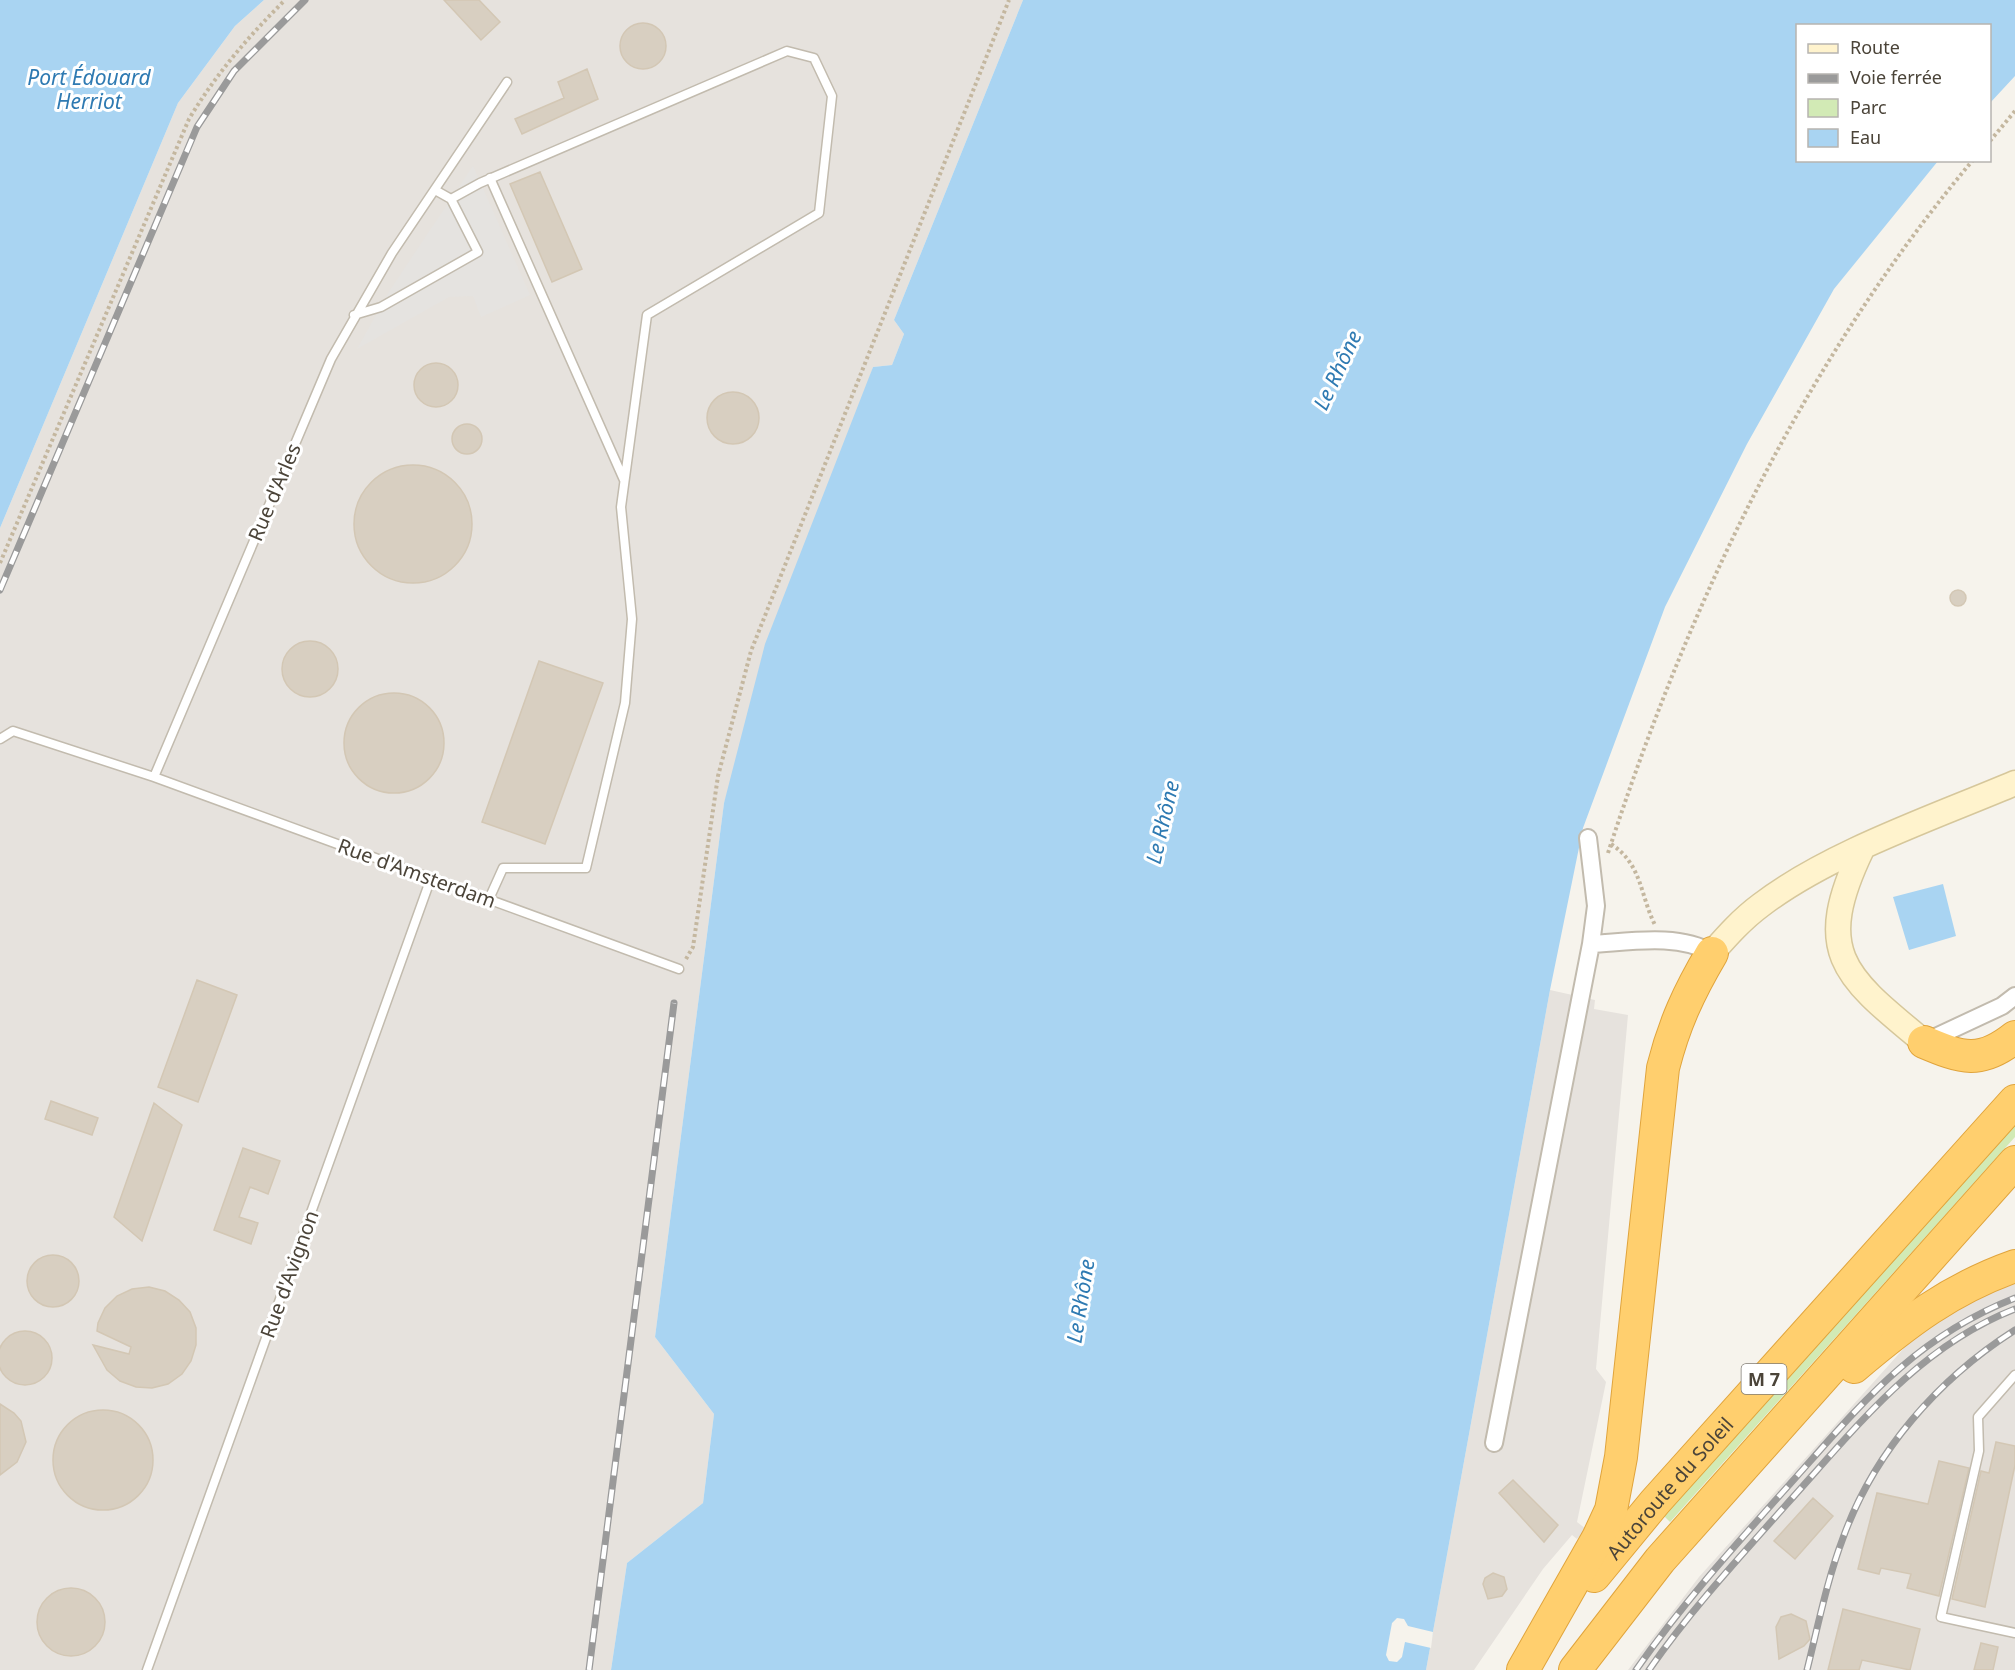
<svg xmlns="http://www.w3.org/2000/svg" width="2015" height="1670" viewBox="0 0 2015 1670" font-family="'Noto Sans',sans-serif">
  <style>
    .industrial { fill: #e6e2dd }
    .green { fill: #d2eab5 }
    .parking { fill: #e5e3e0 }
    .water { fill: #a9d4f2 }
    .pier { fill: #f6f3ec }
    .building { fill: #d8cfc1; stroke: #d3c7b4; stroke-width: 1.5 }
    .lines { fill: none; stroke-linecap: round; stroke-linejoin: round }
    .lane-casing { stroke: #c2bbae; stroke-width: 11 }
    .street-casing { stroke: #c2bbae; stroke-width: 20 }
    .secondary-casing { stroke: #d6c79b; stroke-width: 27 }
    .highway-casing { stroke: #e0a43c; stroke-width: 34 }
    .path { stroke: #c4b79f; stroke-width: 4; stroke-dasharray: 3 3; stroke-linecap: butt }
    .lane { stroke: #fff; stroke-width: 8 }
    .street { stroke: #fff; stroke-width: 16 }
    .secondary { stroke: #fff3cd; stroke-width: 24 }
    .highway { stroke: #ffcf6e; stroke-width: 32 }
    .rail-casing { stroke: #9a9a9a; stroke-width: 7 }
    .rail { stroke: #fff; stroke-width: 4.5; stroke-dasharray: 14; stroke-linecap: butt }
    .labels { text-anchor: middle; dominant-baseline: central; stroke-width: 6; stroke-linejoin: round; paint-order: stroke }
    .shield { fill: #fff; stroke: #817c74; stroke-width: 1.5 }
    .shield-label { font-size: 18px; font-weight: bold; fill: #4b4439 }
    .street-label { font-size: 20px; fill: #4b4439; stroke: #fff }
    .water-label { font-size: 21px; font-style: italic; fill: #2e7ab2; stroke: #fff }
  </style>
  <rect width="100%" height="100%" fill="#f6f3ec"/>
  <path class="industrial" d="M264,0H1023L894,320L904,334L892,365L873,367L724,803L655,1337L714,1414L703,1503L627,1563L611,1670H0V528L178,103L235,26Z
    M1550,990L1595,1000L1594,1009L1628,1015L1596,1369L1606,1382L1577,1522L1586,1529L1577,1539L1572,1535L1543,1569L1474,1670H1426Z
    M2015,1280V1670H1628L1699,1577L1922,1328L1936,1317Z"/>
  <path class="green" d="M2015,1121V1137L1670,1522L1664,1516Z"/>
  <path class="parking" d="M473,166L530,295L481,317L473,296L449,297L357,349L390,290Z"/>
  <path class="water" d="M0,0H264L235,26L178,103L0,528Z
    M1023,0H2015V76L1990,103V26H1798V160L1938,161L1834,289L1747,444L1665,607L1583,828L1550,990L1426,1670H611L627,1563L703,1503L714,1414L655,1337L724,803L765,644L873,367L892,365L904,334L894,320Z
    M1943,884L1956,936L1909,950L1893,897Z"/>
  <path class="pier" d="M1397,1618L1404,1619L1408,1626L1433,1632L1431,1648L1405,1642L1402,1657L1397,1662L1389,1661L1386,1655L1392,1623Z"/>
  <path class="building" d="M444,0H479L500,22L481,40Z
    M620 46a23 23 0 1 1 46 0a23 23 0 1 1-46 0Z
    M587,69L598,99L522,134L515,119L564,98L558,82Z
    M540,172L582,269L552,282L510,184Z
    M414 385a22 22 0 1 1 44 0a22 22 0 1 1-44 0Z
    M707 418a26 26 0 1 1 52 0a26 26 0 1 1-52 0Z
    M452 439a15 15 0 1 1 30 0a15 15 0 1 1-30 0Z
    M354 524a59 59 0 1 1 118 0a59 59 0 1 1-118 0Z
    M1950 598a8 8 0 1 1 16 0a8 8 0 1 1-16 0Z
    M282 669a28 28 0 1 1 56 0a28 28 0 1 1-56 0Z
    M539,661L603,683L545,844L482,822Z
    M344 743a50 50 0 1 1 100 0a50 50 0 1 1-100 0Z
    M197,980L237,995L198,1102L158,1087Z
    M51,1101L98,1118L92,1135L45,1119Z
    M154,1103L182,1125L142,1241L114,1217Z
    M243,1148L280,1161L268,1194L250,1187L239,1217L258,1223L251,1244L214,1230Z
    M27 1281a26 26 0 1 1 52 0a26 26 0 1 1-52 0Z
    M149,1287L165,1291L179,1300L190,1312L196,1328V1345L191,1361L182,1374L168,1384L152,1388L136,1387L120,1381L107,1370L93,1345L129,1354L131,1347L97,1331L98,1323L105,1308L117,1296L132,1289Z
    M-2 1358a27 27 0 1 1 54 0a27 27 0 1 1-54 0Z
    M0,1404L14,1413L21,1421L26,1442L17,1462L0,1475Z
    M53 1460a50 50 0 1 1 100 0a50 50 0 1 1-100 0Z
    M1996,1442L2015,1446V1465L1985,1607L1952,1599L1981,1471L1989,1473Z
    M1939,1461L1969,1468L1939,1596L1907,1588L1911,1574L1881,1568L1879,1574L1858,1569L1877,1493L1928,1504Z
    M1513,1480L1558,1525L1544,1542L1499,1493Z
    M1813,1498L1833,1516L1795,1559L1774,1541Z
    M1493,1573L1504,1577L1507,1589L1502,1596L1488,1599L1483,1584L1485,1578Z
    M37 1622a34 34 0 1 1 68 0a34 34 0 1 1-68 0Z
    M1843,1609L1920,1629L1910,1670L1862,1660L1859,1670H1828Z
    M1791,1614L1806,1621L1810,1639L1804,1646L1779,1659L1776,1627L1781,1617Z
    M1981,1643L1998,1647L1993,1670H1974Z"/>
  <g class="lines">
    <g class="lane-casing">
      <path id="lane" d="M490,178L624,480
        M451,199L480,183L787,51L814,58L832,96L819,213L647,315L621,507L632,619L625,703L586,868H503L489,899
        M354,315L381,307L478,252L451,199L435,190
        M0,739L13,731L154,777L331,359L392,253L507,82
        M154,777L679,969
        M2015,1375L1978,1417L1979,1451L1941,1617L2015,1633
        M147,1670L431,878"/>
    </g>
    <g class="street-casing">
      <path id="street" d="M1588,838L1596,906L1591,944
        M1925,1042L2002,1006L2015,996
        M1494,1443L1591,944C1629,942 1678,933 1712,953"/>
    </g>
    <g class="secondary-casing">
      <path id="secondary" d="M1862,849C1812,953 1844,976 1924,1042
        M1712,953C1727,936 1742,919 1761,905C1829,853 1935,817 2015,783"/>
    </g>
    <g class="highway-casing">
      <g id="highway">
        <path d="M1924,1042C1962,1058 1980,1065 2015,1037"/>
        <path d="M1854,1367C1906,1323 1950,1289 2015,1266"/>
        <path id="s1" d="M1594,1576L1655,1502L2015,1101"/>
        <path d="M1523,1670L1598,1538L1611,1510L1621,1457L1663,1068C1674,1024 1689,992 1712,953"/>
        <path d="M1575,1670L1660,1560L2015,1162"/>
      </g>
    </g>
    <path class="path" d="M1990,141L2015,111
      M0,563L189,119C216,74 248,37 285,0
      M1611,844C1642,864 1640,895 1655,925
      M1608,853C1689,604 1803,362 1973,160
      M686,959L693,947L718,776L751,651L1009,0"/>
    <use href="#lane" class="lane"/>
    <use href="#street" class="street"/>
    <use href="#secondary" class="secondary"/>
    <use href="#highway" class="highway"/>
    <g class="rail-casing">
      <path id="rail" d="M0,590L197,127L234,71L305,0
        M589,1670L674,1003
        M1636,1670C1680,1607 1730,1551 1781,1494C1855,1412 1908,1340 2015,1298
        M1649,1670C1690,1611 1738,1559 1786,1505C1854,1430 1917,1347 2015,1309
        M1807,1670C1818,1626 1827,1580 1843,1538C1874,1452 1938,1379 2015,1330"/>
    </g>
    <use href="#rail" class="rail"/>
  </g>
  <g class="labels">
    <rect class="shield" x="1741.5" y="1364" width="45" height="30" rx="4.5"/>
    <g class="shield-label">
      <text x="1764" y="1379">M 7</text>
    </g>
    <g class="street-label">
      <text transform="translate(274 492) rotate(-67)">Rue d'Arles</text>
      <text transform="translate(417 873) rotate(20)">Rue d'Amsterdam</text>
      <text transform="translate(289 1274) rotate(-70)">Rue d'Avignon</text>
      <text stroke="none"><textPath href="#s1" startOffset="116">Autoroute du Soleil</textPath></text>
    </g>
    <g class="water-label">
      <text x="89" y="77">Port Édouard<tspan x="89" dy="24">Herriot</tspan></text>
      <text transform="translate(1337 370) rotate(-65)">Le Rhône</text>
      <text transform="translate(1162 822) rotate(-77)">Le Rhône</text>
      <text transform="translate(1080 1301) rotate(-81)">Le Rhône</text>
    </g>
  </g>
  <rect x="1796" y="24" width="195" height="138" fill="#ffffff" stroke="#b7b4b0" stroke-width="1.5"/>
  <rect x="1808" y="44" width="30" height="9" fill="#fff3cd" stroke="#b7b4b0" stroke-width="1.5"/>
  <text x="1850" y="54" font-size="18" fill="#4b4439">Route</text>
  <rect x="1808" y="74" width="30" height="9" fill="#9a9a9a" stroke="#b7b4b0" stroke-width="1.5"/>
  <text x="1850" y="84" font-size="18" fill="#4b4439">Voie ferrée</text>
  <rect x="1808" y="99" width="30" height="18" fill="#d2eab5" stroke="#b7b4b0" stroke-width="1.5"/>
  <text x="1850" y="114" font-size="18" fill="#4b4439">Parc</text>
  <rect x="1808" y="129" width="30" height="18" fill="#a9d4f2" stroke="#b7b4b0" stroke-width="1.5"/>
  <text x="1850" y="144" font-size="18" fill="#4b4439">Eau</text>
</svg>
